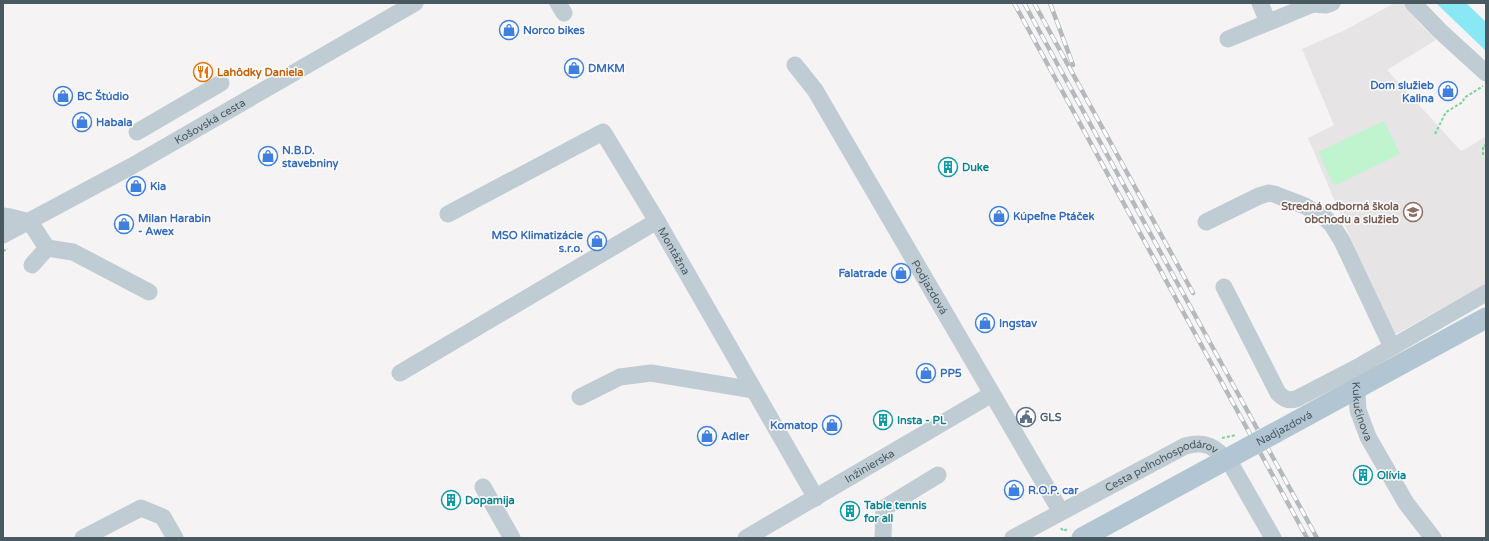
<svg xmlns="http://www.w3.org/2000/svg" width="1489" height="541" viewBox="0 0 1489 541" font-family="'Varela Round',sans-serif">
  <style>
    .education { fill: #e6e4e5 }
    .green { fill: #c0f4cf }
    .water { fill: #8ae8f4 }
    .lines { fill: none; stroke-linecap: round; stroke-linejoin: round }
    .path { stroke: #75d59c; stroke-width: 2; stroke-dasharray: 3 2; stroke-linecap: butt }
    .minor { stroke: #c0ccd3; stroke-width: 17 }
    .rail-casing { stroke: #b4b9bd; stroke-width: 4.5 }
    .rail { stroke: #fff; stroke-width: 3; stroke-dasharray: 9; stroke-linecap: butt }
    .major-bridge { stroke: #b1c5d3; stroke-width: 21 }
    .labels { text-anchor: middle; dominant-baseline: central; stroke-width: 3; stroke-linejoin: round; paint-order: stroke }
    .shop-label { font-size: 11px; font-weight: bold; fill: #366cbe; stroke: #fff; text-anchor: start }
    .food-label { font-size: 11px; font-weight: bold; fill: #c56008; stroke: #fff; text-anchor: start }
    .street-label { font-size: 11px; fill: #495962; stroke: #fff }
    .culture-label { font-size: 11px; font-weight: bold; fill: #0d838f; stroke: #fff; text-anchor: start }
    .education-label { font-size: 11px; font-weight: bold; fill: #785e54; stroke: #fff; text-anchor: end }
    .service-label { font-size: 11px; font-weight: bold; fill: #4e5e75; stroke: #fff; text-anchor: start }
  </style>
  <rect width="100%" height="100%" fill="#f5f3f3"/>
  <path class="education" d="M1395,3H1403L1421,25L1436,40L1387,70L1461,151L1466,149L1486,136V284L1394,335L1365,272L1308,138L1334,125L1302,49L1345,30Z"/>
  <path class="green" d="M1384,121L1400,154L1334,186L1318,152Z"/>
  <path class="water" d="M1436,3H1466L1486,22V51Z"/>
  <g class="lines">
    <path class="path" d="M1435,134L1446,112L1463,102L1464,98L1483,86
      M1483,155V146L1486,145
      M3,251L8,249
      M1222,438L1236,435
      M1061,528L1063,531L1068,529"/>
    <g class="minor">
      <path d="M558,3L564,13"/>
      <path d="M1260,3L1268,22"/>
      <path d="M1413,3L1440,31L1486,73"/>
      <path d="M1228,39L1313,4L1326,5L1332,3"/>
      <path id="s1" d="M795,65L815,90L1061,512"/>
      <path d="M137,132L221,83"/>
      <path d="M448,214L603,132L657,221"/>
      <path d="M3,216L10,217L30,222L47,248L73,252L149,292"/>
      <path d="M1206,222L1259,196L1269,193L1274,194L1305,206L1324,217L1332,225L1342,241L1392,347"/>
      <path id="s2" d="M3,235L132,166L415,3"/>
      <path d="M32,265L47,248"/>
      <path d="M1224,287L1278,393C1284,399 1288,401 1296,399L1356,368L1486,293"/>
      <path id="s3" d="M400,373L657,221L816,498"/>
      <path id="s4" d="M1356,378L1358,410L1368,437L1406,503L1433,538"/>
      <path d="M580,397L620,377L651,373L754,390"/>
      <path d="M483,487L512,538"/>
      <path d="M83,538L141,508L163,517L175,538"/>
      <path id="s5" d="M746,538L992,394"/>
      <path d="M883,538L884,508L938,475"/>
      <path id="s6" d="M1013,538L1185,446C1206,440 1214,447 1229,461L1273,538"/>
    </g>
    <g class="rail-casing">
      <path id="rail" d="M1014,3L1307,538
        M1024,3L1317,538
        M1034,3L1193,293
        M1050,3L1073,65"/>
    </g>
    <use href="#rail" class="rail"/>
    <path class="major-bridge" id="s7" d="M1082,538L1486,318"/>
  </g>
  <defs>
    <g id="shop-ring" transform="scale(1)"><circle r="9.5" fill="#fff" stroke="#3f7fe0" stroke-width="1.5"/><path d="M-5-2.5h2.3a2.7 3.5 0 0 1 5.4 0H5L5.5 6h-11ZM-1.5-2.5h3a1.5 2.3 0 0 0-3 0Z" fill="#3f7fe0"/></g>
    <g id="restaurant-ring" transform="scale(1)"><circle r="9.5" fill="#fff" stroke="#e8710a" stroke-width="1.5"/><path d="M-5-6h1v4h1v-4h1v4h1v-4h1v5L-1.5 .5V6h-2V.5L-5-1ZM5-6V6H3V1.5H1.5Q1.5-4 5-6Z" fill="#e8710a"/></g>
    <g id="building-ring" transform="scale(1)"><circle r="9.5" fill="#fff" stroke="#0f9aa8" stroke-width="1.5"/><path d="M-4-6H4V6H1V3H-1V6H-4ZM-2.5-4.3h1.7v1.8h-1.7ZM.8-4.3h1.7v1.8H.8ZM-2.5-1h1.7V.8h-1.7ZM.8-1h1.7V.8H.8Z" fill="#0f9aa8"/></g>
    <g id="school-ring" transform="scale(1)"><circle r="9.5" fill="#fff" stroke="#8d6e63" stroke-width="1.5"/><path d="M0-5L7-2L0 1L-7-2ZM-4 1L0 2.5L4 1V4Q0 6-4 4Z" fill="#8d6e63"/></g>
    <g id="civic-ring" transform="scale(1)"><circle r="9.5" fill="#fff" stroke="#5c6f8a" stroke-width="1.5"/><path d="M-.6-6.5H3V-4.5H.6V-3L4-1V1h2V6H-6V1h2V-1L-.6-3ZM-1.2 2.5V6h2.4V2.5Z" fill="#5c6f8a"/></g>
  </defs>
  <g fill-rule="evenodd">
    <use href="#shop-ring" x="509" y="30"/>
    <use href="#shop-ring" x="574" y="68"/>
    <use href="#restaurant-ring" x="203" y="72"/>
    <use href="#shop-ring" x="1448" y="91"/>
    <use href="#shop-ring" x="63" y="96"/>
    <use href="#shop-ring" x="82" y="122"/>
    <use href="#shop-ring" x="268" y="156"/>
    <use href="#building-ring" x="948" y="167"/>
    <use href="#shop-ring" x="136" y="186"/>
    <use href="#school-ring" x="1413" y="212"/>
    <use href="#shop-ring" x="999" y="216"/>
    <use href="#shop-ring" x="124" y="224"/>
    <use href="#shop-ring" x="597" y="241"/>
    <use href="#shop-ring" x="901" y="273"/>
    <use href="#shop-ring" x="985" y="323"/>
    <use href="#shop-ring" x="926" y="373"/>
    <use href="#civic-ring" x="1026" y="417"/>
    <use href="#building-ring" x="883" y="420"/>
    <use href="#shop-ring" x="832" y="425"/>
    <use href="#shop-ring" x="707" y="436"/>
    <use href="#building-ring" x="1363" y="475"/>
    <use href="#shop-ring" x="1014" y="490"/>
    <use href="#building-ring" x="451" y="500"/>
    <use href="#building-ring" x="850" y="511"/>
  </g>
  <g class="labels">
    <g class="shop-label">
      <text x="523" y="30">Norco bikes</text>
      <text x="588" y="68">DMKM</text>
      <text x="1434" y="85" text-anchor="end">Dom služieb<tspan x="1434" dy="13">Kalina</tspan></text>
      <text x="77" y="96">BC Štúdio</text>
      <text x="96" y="122">Habala</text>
      <text x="282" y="150">N.B.D.<tspan x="282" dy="13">stavebniny</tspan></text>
      <text x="150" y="186">Kia</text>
      <text x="1013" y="216">Kúpeľne Ptáček</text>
      <text x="138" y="218">Milan Harabin<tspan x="138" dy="13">- Awex</tspan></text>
      <text x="583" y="235" text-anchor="end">MSO Klimatizácie<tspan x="583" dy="13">s.r.o.</tspan></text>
      <text x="887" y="273" text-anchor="end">Falatrade</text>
      <text x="999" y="323">Ingstav</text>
      <text x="940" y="373">PP5</text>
      <text x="818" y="425" text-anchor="end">Komatop</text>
      <text x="721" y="436">Adler</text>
      <text x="1028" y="490">R.O.P. car</text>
    </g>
    <g class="food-label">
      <text x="217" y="72">Lahôdky Daniela</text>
    </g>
    <g class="street-label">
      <text stroke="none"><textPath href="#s2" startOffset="236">Košovská cesta</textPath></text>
      <text stroke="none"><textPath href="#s3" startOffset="333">Montážna</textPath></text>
      <text stroke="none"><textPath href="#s1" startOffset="260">Podjazdová</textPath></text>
      <text stroke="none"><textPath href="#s4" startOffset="34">Kukučínova</textPath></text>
      <text stroke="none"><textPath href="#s7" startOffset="230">Nadjazdová</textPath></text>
      <text stroke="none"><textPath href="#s5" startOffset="143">Inžinierska</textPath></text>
      <text stroke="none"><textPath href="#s6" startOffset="167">Cesta poľnohospodárov</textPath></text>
    </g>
    <g class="culture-label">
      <text x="962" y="167">Duke</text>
      <text x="897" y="420">Insta - PL</text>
      <text x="1377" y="475">Olívia</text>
      <text x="465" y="500">Dopamija</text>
      <text x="864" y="505">Table tennis<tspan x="864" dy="13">for all</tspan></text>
    </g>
    <g class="education-label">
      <text x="1399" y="206">Stredná odborná škola<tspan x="1399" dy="13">obchodu a služieb</tspan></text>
    </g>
    <g class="service-label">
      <text x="1040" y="417">GLS</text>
    </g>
  </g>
  <rect width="1489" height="541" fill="none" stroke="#495962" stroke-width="8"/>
</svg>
